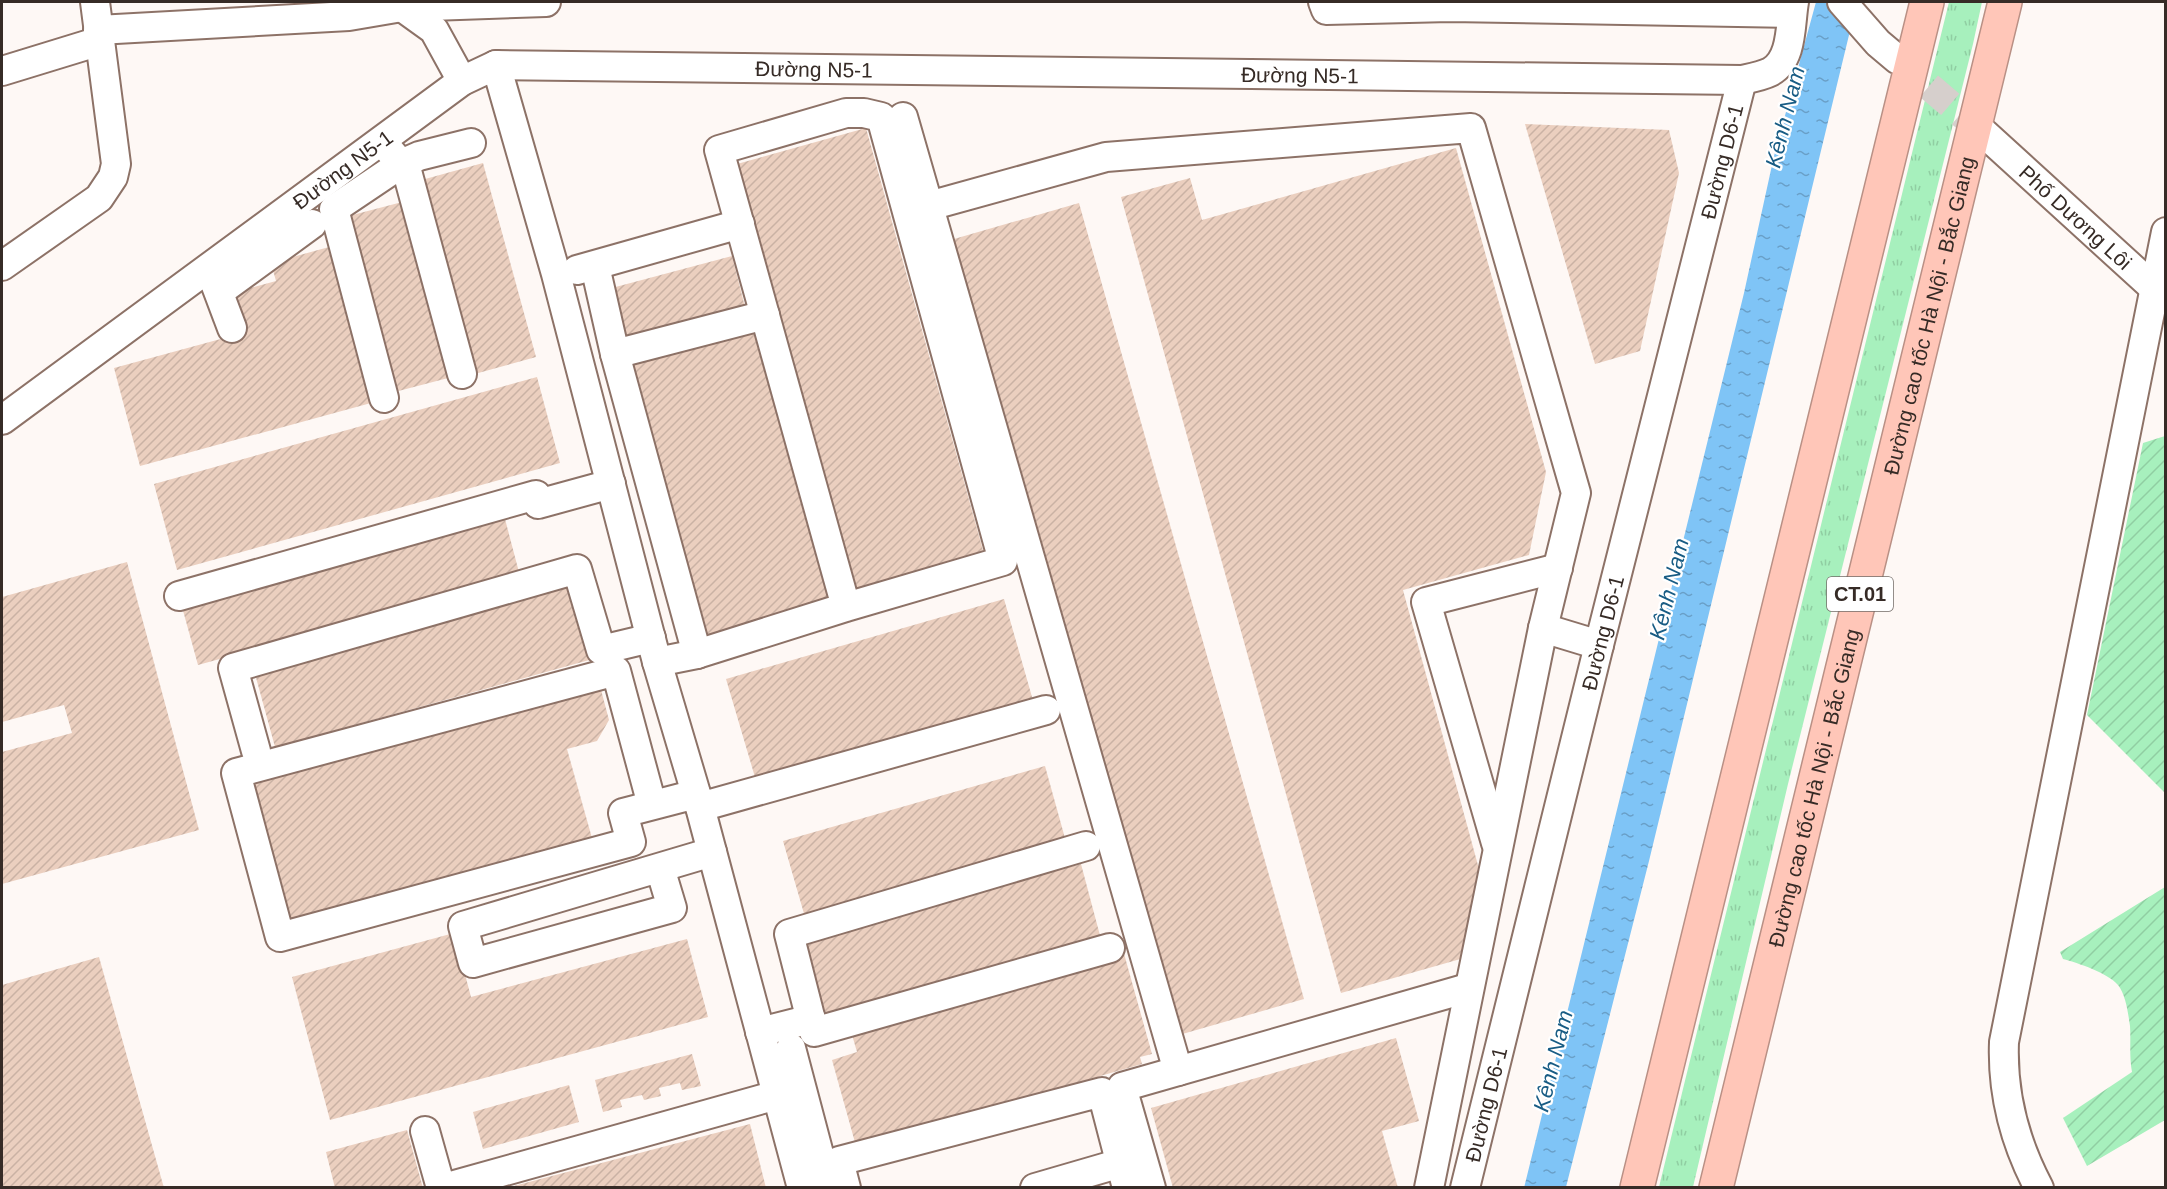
<svg xmlns="http://www.w3.org/2000/svg" width="2167" height="1189" viewBox="0 0 2167 1189" font-family="Helvetica,sans-serif">
  <style>
    .grass { fill: url(#grass-tufts) }
    .garden { fill: url(#garden-furrows) }
    .water { fill: url(#water-ripples) }
    .building { fill: url(#building-hatch) }
    .lines { fill: none; stroke-linecap: round; stroke-linejoin: round }
    .minor-tunnel { stroke: #d6cfcc; stroke-width: 28; stroke-dasharray: 28 14; stroke-linecap: butt }
    .minor-casing { stroke: #8d7267; stroke-width: 32 }
    .highway-casing { stroke: #b99085; stroke-width: 36 }
    .minor { stroke: #fff; stroke-width: 28 }
    .highway { stroke: #ffc6b8; stroke-width: 33 }
    .labels { text-anchor: middle; dominant-baseline: central; stroke-width: 4.5; stroke-linejoin: round; paint-order: stroke }
    .shield { fill: #fff; stroke: #726b67; stroke-width: 1.5 }
    .shield-label { font-size: 20px; font-weight: bold; fill: #362b26 }
    .street-label { font-size: 21px; fill: #362b26; stroke: #fff }
    .water-label { font-size: 22px; font-style: italic; fill: #185c84; stroke: #fff }
  </style>
  <defs>
    <pattern id="grass-tufts" width="24" height="20" patternUnits="userSpaceOnUse" patternTransform="scale(1.5)"><rect width="24" height="20" fill="#a7f0bd"/><path d="M3 7l-1-3M5 7V3M7 7l1-3M15 17l-1-3M17 17v-4M19 17l1-3" fill="none" stroke="#90cea2"/></pattern>
    <pattern id="garden-furrows" width="10" height="10" patternUnits="userSpaceOnUse" patternTransform="scale(1.5)"><rect width="10" height="10" fill="#a7f0bd"/><path d="M-1 1l2-2M0 10L10 0M9 11l2-2" fill="none" stroke="#90cea2"/></pattern>
    <pattern id="water-ripples" width="26" height="14" patternUnits="userSpaceOnUse" patternTransform="scale(1.5)"><rect width="26" height="14" fill="#7fc4f6"/><path d="M2 4q2-2 4 0t4 0M15 11q2-2 4 0t4 0" fill="none" stroke="#699fc7"/></pattern>
    <pattern id="building-hatch" width="6" height="6" patternUnits="userSpaceOnUse" patternTransform="scale(1.5)"><rect width="6" height="6" fill="#ebcfbf"/><path d="M-1 1l2-2M0 6l6-6M5 7l2-2" fill="none" stroke="#cab2a4"/></pattern>
  </defs>
  <rect width="100%" height="100%" fill="#fef8f5"/>
  <path class="grass" d="M1949,2H1982L1973,44L1788,784L1693,1187H1659Z"/>
  <path class="garden" d="M2165,436H2166L2165,793L2087,715L2143,443Z
    M2165,887V1120L2087,1166L2063,1118L2132,1072C2129,1056 2131,1041 2130,1026C2128,1013 2126,995 2118,985C2108,973 2078,963 2063,959L2060,952Z"/>
  <path class="water" d="M1816,2H1857L1649,861L1566,1187L1524,1188L1744,293L1774,156Z"/>
  <path class="building" d="M1525,124L1669,130L1679,173L1640,351L1595,364Z
    M866,128L986,561L856,597L737,164Z
    M1456,148L1546,472L1529,555L1403,590L1482,880L1464,958L1341,993L1121,197L1190,178L1202,220Z
    M483,163L536,357L471,375L418,181Z
    M406,201L452,377L387,394L341,218Z
    M1079,203L1304,999L1179,1035L954,239Z
    M329,247L371,403L140,466L114,368L239,334L228,294L276,281L271,263Z
    M732,256L745,307L621,340L608,289Z
    M755,328L832,604L701,641L624,366Z
    M537,377L560,463L177,570L154,484Z
    M505,519L520,576L198,665L182,607Z
    M127,562L199,830L2,884V752L72,733L64,705L2,722V597Z
    M573,585L593,659L275,747L255,674Z
    M1004,599L1034,704L757,784L726,679Z
    M600,686L609,720L597,741L567,749L592,838L282,924L244,785Z
    M1045,766L1068,849L807,924L783,841Z
    M1081,864L1102,943L825,1019L804,940Z
    M454,933L471,997L687,939L708,1017L330,1120L292,977Z
    M1123,950L1152,1054L1140,1057L1142,1064L856,1146L832,1060L857,1052L850,1028Z
    M99,957L164,1188H2V985Z
    M1396,1038L1419,1121L1382,1131L1398,1188H1173L1151,1108Z
    M692,1054L701,1086L682,1090L680,1083L659,1088L661,1096L644,1100L642,1095L620,1100L622,1107L603,1112L595,1080Z
    M569,1085L579,1122L483,1149L473,1112Z
    M750,1124L766,1188H510V1187Z
    M407,1130L423,1188H335L326,1152Z"/>
  <g class="lines">
    <path class="minor-tunnel" d="M1897,59L1985,134"/>
    <g class="minor-casing">
      <g id="minor">
        <path d="M400,2L402,7L434,30L462,81"/>
        <path d="M1323,2L1326,10L1450,7L1792,13"/>
        <path d="M1842,2L1878,43L1897,59"/>
        <path d="M98,30L349,16L402,7L546,2"/>
        <path d="M496,65L556,274L657,662L700,807L802,1188"/>
        <path d="M2,71L100,41"/>
        <path d="M903,117L1178,1071"/>
        <path id="s1" d="M1985,134L2166,299"/>
        <path d="M390,151L407,171L462,374"/>
        <path d="M929,206L1106,157L1471,128L1576,493L1543,628L1429,1188"/>
        <path d="M2,266L99,198L113,177L116,164L95,2"/>
        <path d="M595,266L615,354L697,654"/>
        <path d="M577,270L740,224"/>
        <path d="M212,275L232,328"/>
        <path d="M219,292L312,224"/>
        <path d="M615,354L765,315"/>
        <path d="M384,398L334,209L401,164L419,156L471,143"/>
        <path id="s2" d="M2,420L462,81L496,65L1742,80C1751,78 1762,76 1770,72C1793,60 1790,24 1794,2"/>
        <path d="M179,596L536,495L538,504L611,484"/>
        <path d="M1543,628L1599,645"/>
        <path d="M657,662L697,654L846,607L1003,561L881,117L864,113H846L719,150L846,607"/>
        <path d="M256,751L233,668L577,569L601,650L651,638"/>
        <path d="M652,805L616,671L236,773L280,937L631,842L623,813L696,794"/>
        <path d="M700,807L1046,710"/>
        <path d="M1496,843L1426,602L1558,568"/>
        <path d="M1086,846L789,934L814,1032L1110,948"/>
        <path d="M660,868L672,908L473,963L463,926L712,852"/>
        <path d="M760,1032L811,1019"/>
        <path d="M791,1048L828,1188"/>
        <path d="M425,1131L441,1188"/>
        <path d="M444,1188L777,1095"/>
        <path d="M846,1188L839,1161L1102,1092L1127,1188"/>
        <path d="M1035,1188L1121,1163"/>
        <path d="M1151,1188L1122,1087L1468,988"/>
        <path id="s3" d="M1465,1188L1599,645L1742,80"/>
        <path d="M2039,1188C2014,1141 2002,1094 2004,1042L2166,232"/>
      </g>
    </g>
    <g class="highway-casing">
      <g id="highway">
        <path d="M1637,1188L1927,2"/>
        <path id="s4" d="M1716,1188L2005,2"/>
      </g>
    </g>
    <use href="#minor" class="minor"/>
    <use href="#highway" class="highway"/>
  </g>
  <g class="labels">
    <rect class="shield" x="1827" y="577" width="66" height="34" rx="4.5"/>
    <g class="shield-label">
      <text x="1860" y="594">CT.01</text>
    </g>
    <g class="street-label">
      <text stroke="none"><textPath href="#s2" startOffset="927">Đường N5-1</textPath></text>
      <text stroke="none"><textPath href="#s2" startOffset="1413">Đường N5-1</textPath></text>
      <text stroke="none"><textPath href="#s3" startOffset="1058">Đường D6-1</textPath></text>
      <text stroke="none"><textPath href="#s2" startOffset="423">Đường N5-1</textPath></text>
      <text stroke="none"><textPath href="#s1" startOffset="123">Phố Dương Lôi</textPath></text>
      <text stroke="none"><textPath href="#s4" startOffset="898">Đường cao tốc Hà Nội - Bắc Giang</textPath></text>
      <text stroke="none"><textPath href="#s3" startOffset="572">Đường D6-1</textPath></text>
      <text stroke="none"><textPath href="#s4" startOffset="412">Đường cao tốc Hà Nội - Bắc Giang</textPath></text>
      <text stroke="none"><textPath href="#s3" startOffset="86">Đường D6-1</textPath></text>
    </g>
    <g class="water-label">
      <text transform="translate(1785 117) rotate(-76)">Kênh Nam</text>
      <text transform="translate(1669 589) rotate(-76)">Kênh Nam</text>
      <text transform="translate(1553 1061) rotate(-76)">Kênh Nam</text>
    </g>
  </g>
  <rect width="2167" height="1189" fill="none" stroke="#362b26" stroke-width="6"/>
</svg>
